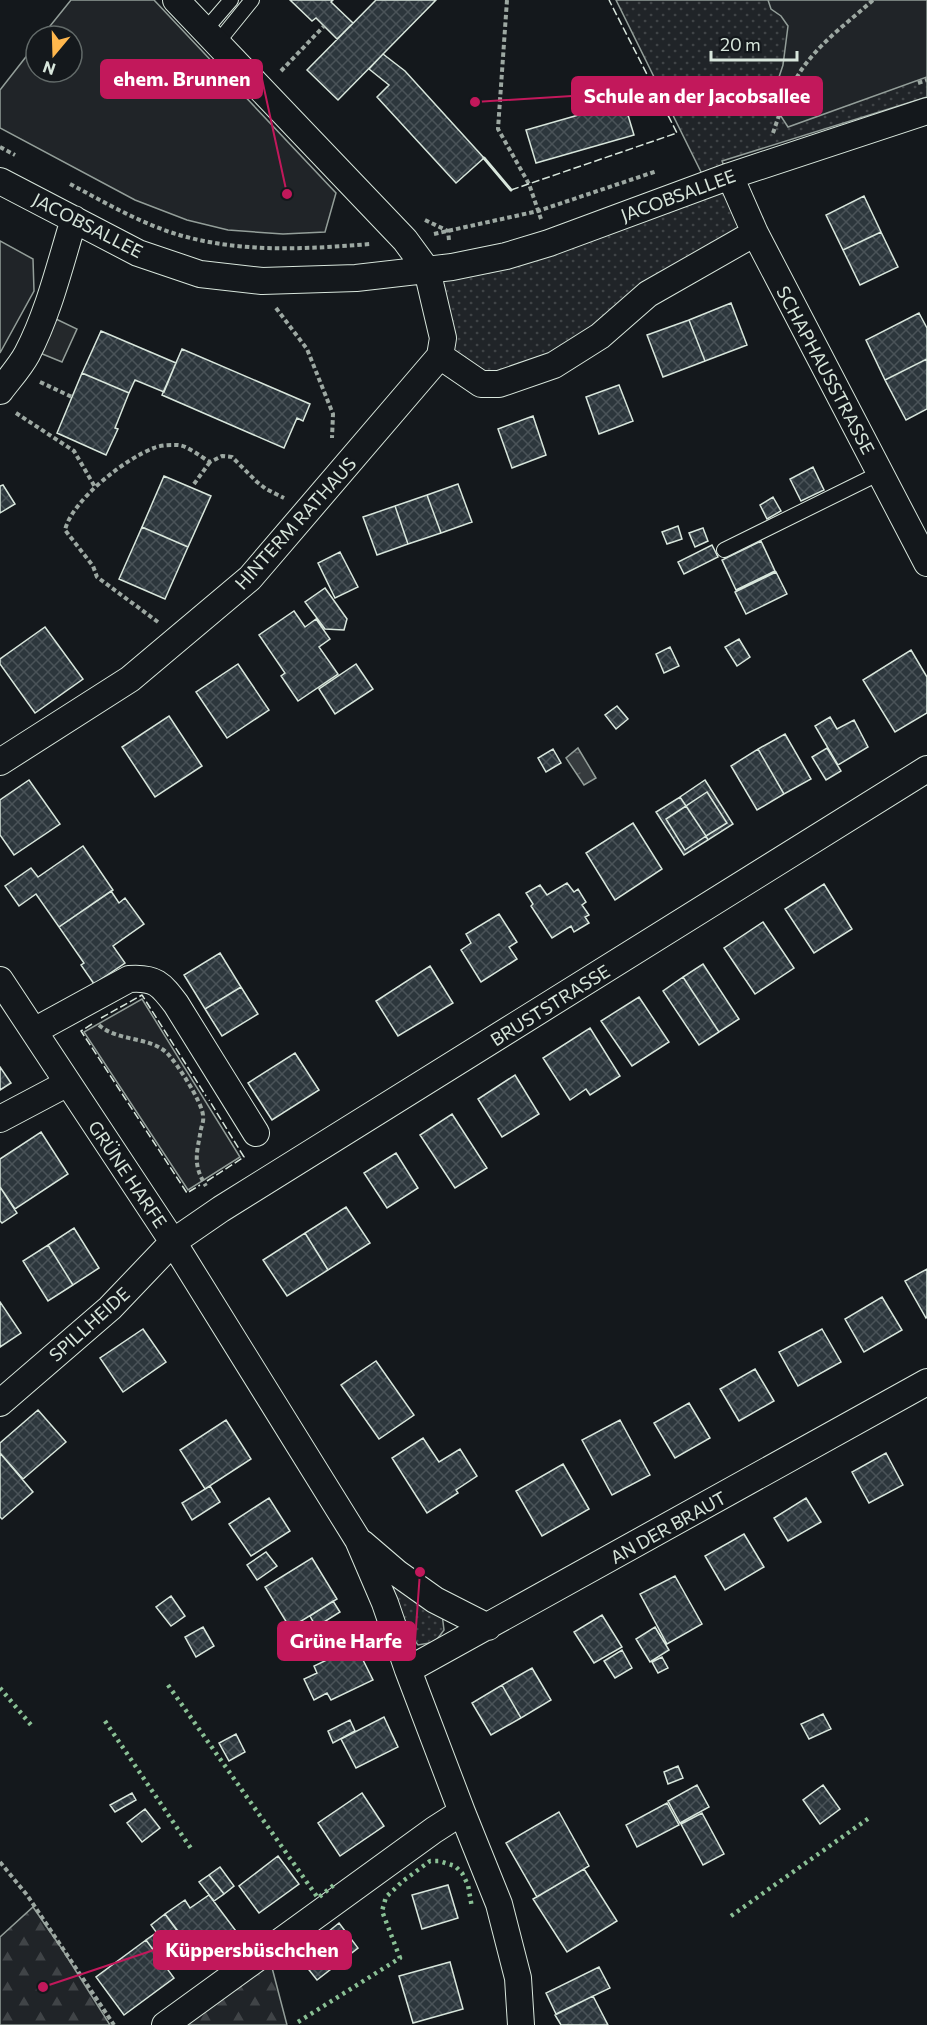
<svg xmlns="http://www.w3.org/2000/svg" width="927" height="2025" viewBox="0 0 927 2025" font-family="Commissioner,sans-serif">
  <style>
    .grass { fill: url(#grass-dots); stroke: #939e99; stroke-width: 1.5 }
    .forest { fill: url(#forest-firs); stroke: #939e99; stroke-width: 1.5 }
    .park { fill: #202428; stroke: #939e99; stroke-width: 1.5 }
    .parking { fill: #24282b; stroke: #939e99; stroke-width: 1.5 }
    .water { fill: url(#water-ripples); stroke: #939e99; stroke-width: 1.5 }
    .building { fill: url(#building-cross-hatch); stroke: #d8e6dc; stroke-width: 1.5 }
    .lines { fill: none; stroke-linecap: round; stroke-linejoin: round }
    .service-casing { stroke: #d8e6dc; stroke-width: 16 }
    .minor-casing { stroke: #d8e6dc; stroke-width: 28 }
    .path { stroke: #9da8a2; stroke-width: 4; stroke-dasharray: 4.5 3; stroke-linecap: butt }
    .service { stroke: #14181c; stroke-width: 14 }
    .minor { stroke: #14181c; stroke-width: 26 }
    .hedge { stroke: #8ac095; stroke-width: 4.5; stroke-dasharray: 3 4.5; stroke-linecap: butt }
    .fence { stroke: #d8e6dc; stroke-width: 1.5; stroke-dasharray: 8 3; stroke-linecap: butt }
    .wall { stroke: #d8e6dc; stroke-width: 3 }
    .labels { text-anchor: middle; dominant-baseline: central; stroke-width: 4.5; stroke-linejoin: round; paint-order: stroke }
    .street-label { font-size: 18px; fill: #d8e6dc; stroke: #14181c }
    .leader { fill: none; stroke: #c2185b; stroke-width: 2 }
    .callout-dot { fill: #c2185b; stroke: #14181c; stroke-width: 2 }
    .callout { fill: #c2185b; stroke: #c2185b; stroke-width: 2 }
    .callout-label { font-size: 20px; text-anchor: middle; font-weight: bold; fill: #fff }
  </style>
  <defs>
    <pattern id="grass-dots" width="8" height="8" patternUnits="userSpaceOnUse" patternTransform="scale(1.5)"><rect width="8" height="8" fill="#202428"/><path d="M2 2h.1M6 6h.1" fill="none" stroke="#404447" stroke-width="1.8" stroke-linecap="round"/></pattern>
    <pattern id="forest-firs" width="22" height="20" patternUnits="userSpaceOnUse" patternTransform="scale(1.5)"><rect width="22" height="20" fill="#202428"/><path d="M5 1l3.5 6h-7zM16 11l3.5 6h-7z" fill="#404447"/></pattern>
    <pattern id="water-ripples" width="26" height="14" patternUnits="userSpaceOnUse" patternTransform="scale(1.5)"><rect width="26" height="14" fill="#363b3e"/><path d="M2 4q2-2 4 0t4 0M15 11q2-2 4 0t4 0" fill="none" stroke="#525759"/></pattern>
    <pattern id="building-cross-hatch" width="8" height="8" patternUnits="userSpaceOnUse" patternTransform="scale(1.5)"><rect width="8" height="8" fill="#2c363c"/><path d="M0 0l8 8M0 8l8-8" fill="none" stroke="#4a5358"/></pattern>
  </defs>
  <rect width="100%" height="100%" fill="#14181c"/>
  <path class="grass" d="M616,0H927V97L722,161L750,231L598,334L485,379L452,352L437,270L704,188L701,172Z
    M391,1583L442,1614L444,1630L435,1642L418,1645L404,1626L388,1587Z"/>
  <path class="forest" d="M33,1907L62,1949L110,2025H0V1937Z
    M270,1960L287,2025H176Z"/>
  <path class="park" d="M71,0H154L336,193L325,232L283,234L228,230L187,220L135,200L0,128V90L36,44V72H72V36H42Z
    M768,0H927V77L788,127L771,101L783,65L788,26L781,16L771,9Z
    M0,241L33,259L34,291L0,353Z
    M142,999L240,1157L188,1190L84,1032Z"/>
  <path class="parking" d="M56,319L77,329L62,362L40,353Z"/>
  <path class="water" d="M578,748L596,778L584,785L566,758Z"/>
  <path class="building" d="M290,0H333L331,2L353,23L337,39L316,18L312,21Z
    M376,0H436L338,100L307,70Z
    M383,54L405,71L484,158L456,183L377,97L389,85L369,69Z
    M624,102L634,135L536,163L526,130Z
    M864,196L881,232L843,250L826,215Z
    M881,232L898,267L860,285L843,250Z
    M731,303L747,345L705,361L689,320Z
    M919,313L927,328V359L885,380L866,340Z
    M689,320L705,361L663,377L647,335Z
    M101,331L176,363L164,392L135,380L129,393L82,373Z
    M182,349L310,404L303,421L297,418L284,448L162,395Z
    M927,359V409L906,420L885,380Z
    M82,373L129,393L115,428L118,429L106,455L57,433Z
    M619,385L633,421L599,434L586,397Z
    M533,416L546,455L512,468L498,429Z
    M813,467L824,490L801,501L790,479Z
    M164,476L211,496L188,547L142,527Z
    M458,484L472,522L441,533L427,495Z
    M3,485L15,504L0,513V486Z
    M427,495L441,533L408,544L395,506Z
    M773,497L781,511L767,519L760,505Z
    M395,506L408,544L377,555L363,517Z
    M678,526L682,539L667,544L662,532Z
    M142,527L188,547L165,599L119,579Z
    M703,528L708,541L695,547L689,533Z
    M761,541L775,571L736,590L722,560Z
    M712,545L718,557L684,574L678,562Z
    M340,552L358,587L335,598L318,563Z
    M776,572L787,594L746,614L735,592Z
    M325,588L347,619L344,630L325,629L305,602Z
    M294,611L305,627L316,619L330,639L319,647L338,674L298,701L281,676L285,673L259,635Z
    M45,627L83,679L35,713L0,664V659Z
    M739,639L750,657L737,666L725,647Z
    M670,647L679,666L664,673L656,654Z
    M911,650L927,677V713L895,732L863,680Z
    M238,664L269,710L227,738L196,692Z
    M356,664L373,689L335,714L319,689Z
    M617,706L628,719L616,729L605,715Z
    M169,716L202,766L155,797L122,747Z
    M830,717L837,729L854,720L868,747L838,765L815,726Z
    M785,734L811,779L784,794L758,749Z
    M827,748L841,771L826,780L812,757Z
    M553,749L561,763L546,772L538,758Z
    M758,749L784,794L757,810L731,766Z
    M29,780L60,824L14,855L0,835V800Z
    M705,780L733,824L708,840L706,836L727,823L707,792L686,806L680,797Z
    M707,792L727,823L706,836L686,806Z
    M680,797L686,806L666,819L685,850L706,836L708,840L684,855L656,812Z
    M686,806L706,836L685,850L666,819Z
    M633,823L662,869L615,900L586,853Z
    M83,846L113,890L59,927L36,894L19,906L5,886L31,868L38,877Z
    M567,883L574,892L578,889L586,902L582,905L589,915L585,917L589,923L574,932L571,926L552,938L531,906L533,904L526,893L540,885L547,895Z
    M824,884L852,929L814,953L785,909Z
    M111,891L119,903L125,898L144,924L113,946L125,963L94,984L81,965L84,963L59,927Z
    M499,914L517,942L509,947L517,959L481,982L461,950L471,943L466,934Z
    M763,922L794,968L755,994L724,948Z
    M220,953L241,987L205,1009L184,975Z
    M703,964L739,1019L719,1032L683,977Z
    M430,966L453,1003L398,1036L376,1001Z
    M683,977L719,1032L699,1045L663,991Z
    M241,987L258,1014L222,1036L205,1009Z
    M639,997L669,1042L632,1066L601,1021Z
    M590,1028L620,1076L590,1095L586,1089L570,1100L543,1058Z
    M295,1053L319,1090L272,1120L248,1083Z
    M0,1067L11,1083L0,1090Z
    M515,1075L539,1114L502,1137L478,1099Z
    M452,1114L487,1168L455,1188L420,1135Z
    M41,1132L68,1174L15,1209L0,1187V1159Z
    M396,1153L418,1188L387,1208L364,1173Z
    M0,1187L17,1213L2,1223L0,1221Z
    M346,1207L370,1243L328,1270L305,1233Z
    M74,1228L99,1268L73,1285L48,1245Z
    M305,1233L328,1270L287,1296L263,1260Z
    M48,1245L73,1285L48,1301L23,1261Z
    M927,1269V1317L926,1318L905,1281Z
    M882,1297L902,1330L864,1352L845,1319Z
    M0,1302L21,1333L0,1347Z
    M143,1329L166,1362L123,1392L100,1358Z
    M822,1329L841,1362L798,1386L779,1352Z
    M376,1361L414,1415L379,1439L341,1385Z
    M755,1369L774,1401L739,1421L720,1389Z
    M689,1403L710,1438L675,1458L654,1423Z
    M38,1410L66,1442L23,1479L0,1453V1443Z
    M226,1420L251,1459L205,1489L180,1450Z
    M620,1420L650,1475L612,1495L582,1440Z
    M423,1438L439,1462L460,1449L477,1476L456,1490L458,1493L427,1513L392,1458Z
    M0,1453L33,1492L2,1519L0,1517Z
    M886,1453L903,1485L869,1503L852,1472Z
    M563,1464L589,1509L542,1536L516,1491Z
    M210,1486L220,1502L192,1520L182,1503Z
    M269,1498L290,1531L251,1556L229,1524Z
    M806,1498L821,1522L788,1541L774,1518Z
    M744,1534L764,1567L725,1590L705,1556Z
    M266,1552L277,1566L257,1580L247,1565Z
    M312,1558L337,1599L290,1628L265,1587Z
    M675,1576L702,1624L667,1644L640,1594Z
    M171,1596L185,1616L171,1626L156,1607Z
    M333,1601L340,1612L316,1627L310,1616Z
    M602,1615L622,1647L594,1663L574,1632Z
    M203,1627L214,1646L196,1657L185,1637Z
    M655,1627L669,1650L650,1662L636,1639Z
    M356,1646L373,1680L331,1700L327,1693L314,1700L304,1679L317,1673L314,1666Z
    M622,1650L632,1668L615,1678L604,1661Z
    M662,1657L668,1668L658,1673L652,1662Z
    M532,1668L551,1700L521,1718L502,1685Z
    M502,1685L521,1718L491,1735L472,1703Z
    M823,1714L831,1729L809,1739L801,1724Z
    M384,1717L398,1747L356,1768L341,1739Z
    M350,1720L355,1731L333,1743L328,1731Z
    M236,1734L245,1752L229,1761L219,1743Z
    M678,1766L683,1778L668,1784L664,1772Z
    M697,1785L709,1807L680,1823L668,1801Z
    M823,1785L840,1809L820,1824L803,1800Z
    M132,1793L136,1800L115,1812L110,1805Z
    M362,1793L384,1826L340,1856L318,1823Z
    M667,1803L679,1825L637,1847L626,1825Z
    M145,1809L160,1828L142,1842L127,1823Z
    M559,1812L589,1866L537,1897L506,1843Z
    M702,1813L724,1854L703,1865L681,1824Z
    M278,1856L299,1884L259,1913L239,1886Z
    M220,1867L234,1886L224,1894L209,1875Z
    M584,1869L617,1921L567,1952L533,1899Z
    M209,1875L224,1894L214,1901L199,1882Z
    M448,1885L458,1918L422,1929L412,1895Z
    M209,1895L236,1931L199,1959L165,1914L185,1900L190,1908Z
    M165,1914L189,1947L175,1958L151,1925Z
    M339,1923L358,1948L317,1980L298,1956Z
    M156,1933L175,1958L164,1965L146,1940Z
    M146,1940L174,1978L124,2015L96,1977Z
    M450,1962L463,2009L413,2023L399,1976Z
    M599,1967L610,1988L556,2014L546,1993Z
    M593,1996L608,2025H561L555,2015Z"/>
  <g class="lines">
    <g class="service-casing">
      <path id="service" d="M206,29L231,0
        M218,42L252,0
        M724,550L880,473"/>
    </g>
    <g class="minor-casing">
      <path id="minor" d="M730,176L755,233L927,563
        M0,181L138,253L200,274L262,281L356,278L452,267L506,256L549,243L730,176L927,111
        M440,356L481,384H499L554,365L600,336L648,294L755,233
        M0,391C9,379 20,367 27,354C49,312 60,264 74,219
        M0,762L130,679L250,578L440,356L443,338L427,270L405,240L176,0
        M0,980L173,1242L358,1540L385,1603L408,1670L462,1812L499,1904L518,1978L521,2025
        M34,1031L129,979C155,977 161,984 176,1004L256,1133
        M0,1119L68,1083
        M0,1403L110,1308L173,1242L221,1209L927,769
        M362,1543L397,1573L435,1600L488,1627
        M408,1670L927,1382
        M165,2025L434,1830L462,1812"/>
    </g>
    <path class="path" d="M507,0L498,129L529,184L541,219
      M281,71L324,26
      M918,83L927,80
      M773,133C781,109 791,82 808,61C826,38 851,20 873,0
      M0,147L15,155
      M70,184C106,203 143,225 183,236C244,253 308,249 370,244
      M425,220L448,231L449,240
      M434,234L538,211L657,171
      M276,308L307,349L333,414L332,438
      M40,382L72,397
      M16,413L74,451L95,487
      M194,484L210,462
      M158,622L97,577L93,566L65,530C72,500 126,458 154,448C161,445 170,445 177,445C187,445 201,457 210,462L222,456L232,457L257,482L266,489L284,498
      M99,1025C118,1042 149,1036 167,1053C176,1062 203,1103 203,1116C204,1120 202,1125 201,1129C197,1153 192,1164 206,1186
      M0,1862L27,1895L114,2025"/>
    <use href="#service" class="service"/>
    <use href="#minor" class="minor"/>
    <path class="hedge" d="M168,1685L318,1898L335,1884
      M0,1688L31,1725
      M105,1721L192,1850
      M731,1916L869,1818
      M298,2022L400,1958L382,1911L386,1897L403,1881L430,1861H439L455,1866L462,1873L468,1885L472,1908"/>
    <path class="fence" d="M511,190L677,133L609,0
      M101,1018L142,995L206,1096
      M92,1024L81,1031L187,1193L200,1185
      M207,1181L244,1157L209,1100"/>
    <path class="wall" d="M484,158L511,190"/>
  </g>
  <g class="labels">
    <g class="street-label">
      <text transform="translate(678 195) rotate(-20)">JACOBSALLEE</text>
      <text transform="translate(88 225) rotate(27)">JACOBSALLEE</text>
      <text transform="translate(826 370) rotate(62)">SCHAPHAUSSTRASSE</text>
      <text transform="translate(295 523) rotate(-48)">HINTERM RATHAUS</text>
      <text transform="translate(550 1005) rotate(-32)">BRUSTSTRASSE</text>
      <text transform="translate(128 1174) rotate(56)">GRÜNE HARFE</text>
      <text transform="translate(89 1324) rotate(-42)">SPILLHEIDE</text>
      <text transform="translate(668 1527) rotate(-29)">AN DER BRAUT</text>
    </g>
  </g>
  <path class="leader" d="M287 194L262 79M475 102L572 96M420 1572L415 1641M43 1987L154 1950"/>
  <g class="callout-dot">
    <circle cx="287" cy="194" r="6"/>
    <circle cx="475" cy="102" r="6"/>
    <circle cx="420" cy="1572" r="6"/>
    <circle cx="43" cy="1987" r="6"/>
  </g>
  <g class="callout">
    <rect x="101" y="60" width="161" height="38" rx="6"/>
    <rect x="572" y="77" width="250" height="38" rx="6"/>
    <rect x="278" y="1622" width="137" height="38" rx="6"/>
    <rect x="154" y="1931" width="197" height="38" rx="6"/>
  </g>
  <g class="callout-label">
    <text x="182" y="86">ehem. Brunnen</text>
    <text x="697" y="103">Schule an der Jacobsallee</text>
    <text x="346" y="1648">Grüne Harfe</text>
    <text x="252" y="1957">Küppersbüschchen</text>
  </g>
  <g transform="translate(54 54) rotate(199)"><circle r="28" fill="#14181c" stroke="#626a69" stroke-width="1.5"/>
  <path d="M0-4.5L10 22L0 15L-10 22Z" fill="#ffb74d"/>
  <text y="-9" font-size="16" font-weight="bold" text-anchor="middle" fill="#d8e6dc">N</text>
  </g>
  <path d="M711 51v9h86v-9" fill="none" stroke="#d8e6dc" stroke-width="3"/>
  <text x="720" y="51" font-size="18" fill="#d8e6dc" stroke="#14181c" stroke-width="4.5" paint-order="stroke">20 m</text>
</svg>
